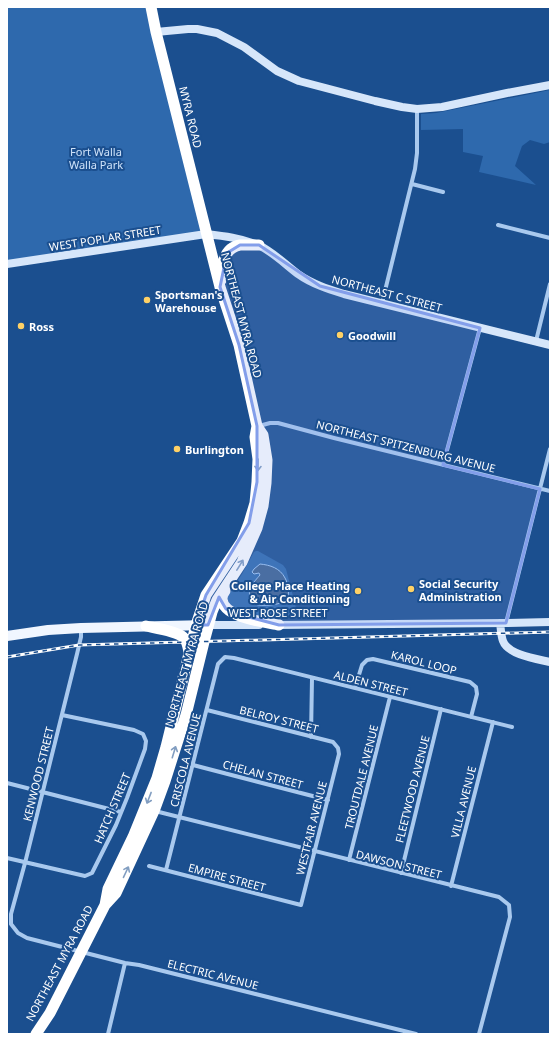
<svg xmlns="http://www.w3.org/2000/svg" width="557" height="1041" viewBox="0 0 557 1041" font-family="'Noto Sans',sans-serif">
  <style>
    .green { fill: #2e69ad }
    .water { fill: #3c6290; stroke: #9cc4f0 }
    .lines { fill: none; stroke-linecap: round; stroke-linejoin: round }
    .street { stroke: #a9c9ee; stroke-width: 4 }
    .secondary { stroke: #d6e6fa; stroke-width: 8 }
    .primary { stroke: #f0f6ff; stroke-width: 10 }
    .highway { stroke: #fff; stroke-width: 11 }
    .rail-casing { stroke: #fff; stroke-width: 3 }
    .rail { stroke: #1b4f8f; stroke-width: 1.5; stroke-dasharray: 4.5; stroke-linecap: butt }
    .oneway { stroke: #829ec1 }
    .marked { fill: #839eea; fill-opacity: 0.2; stroke: #839eea; stroke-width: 3; stroke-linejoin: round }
    .poi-dot { fill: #ffd166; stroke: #1b4f8f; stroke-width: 1.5 }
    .labels { text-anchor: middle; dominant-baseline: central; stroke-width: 4; stroke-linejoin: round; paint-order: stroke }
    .street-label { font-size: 11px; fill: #fff; stroke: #1b4f8f }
    .park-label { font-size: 11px; fill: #cfe3fa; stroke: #1b4f8f }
    .poi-label { font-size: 11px; font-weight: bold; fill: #fff; stroke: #1b4f8f; text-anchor: start }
  </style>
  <rect width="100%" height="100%" fill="#1b4f8f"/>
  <path class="green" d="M7,7H152L206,234L7,264Z
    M550,90V142L544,144L530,140L522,146L515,166L536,185L479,172L483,156L463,152V129L421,130V114L436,113Z
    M256,551H258L283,565L286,569L296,608L298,614L297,616L278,617L252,615L231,608L227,597L242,574L254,552Z"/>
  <path class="water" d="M260,564C270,565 280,568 285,578C288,583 290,594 287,599C284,605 260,607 255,604C252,602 252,602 251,599C246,590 254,582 260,575L259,573L254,574L252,572L254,569Z"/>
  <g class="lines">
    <path class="street" d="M412,184L443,192
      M498,225L550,238
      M382,303L415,169L417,153V109
      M536,341L550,284
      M259,426L270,423H278L334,438L550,491
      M443,465L480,328
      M506,623L550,449
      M81,628V637L77,654L25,863L11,914V924L18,933L27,938L125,963L139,965L416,1034
      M355,688L362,665L367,660L373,659L470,682L476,687L477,694L471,717
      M311,737L312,678
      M193,765L328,800
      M7,783L121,812
      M155,811L499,897L509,905L510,917L479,1034
      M7,858L85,876L92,873L116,825L127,798L145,749L146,741L143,734L134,730L62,715
      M349,860L390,697
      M149,866L301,905L339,754L338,748L333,742L207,710
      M166,870L218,664L225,657L234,658L512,727
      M401,873L441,709
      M451,886L493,722
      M108,1034L125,963"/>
    <path class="secondary" d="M156,32L188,29H197L217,33L244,47L277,71L299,81L375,101L402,107L417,109L442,107L507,93L550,85
      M7,264L206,234C224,236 241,238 258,245C272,251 286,265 298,274C312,284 328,289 344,294L550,345
      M500,623C501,629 501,636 503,641C508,655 537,659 550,662
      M208,625H259
      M275,625L506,623L550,622"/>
    <path class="primary" d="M7,636L48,630L81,628L208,625"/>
    <path class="highway" d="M221,280C222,266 223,248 240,245C246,245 253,245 259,245
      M225,591C223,593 222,596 222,599C223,618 265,622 279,625
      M146,626C155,628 176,631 183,637C187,640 188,647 189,652
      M105,905L108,889L133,837L157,778L166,747L196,625L206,595L242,541L249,523L255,503L257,482L258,459L255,437L257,426L239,345L220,287L156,32L151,7
      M36,1034L50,1013L105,905L116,893L154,811L165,781L186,715L204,642L212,612L217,600L242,562L257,528L263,506L266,483L267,460L263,435L257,426"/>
    <g class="rail-casing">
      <path id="rail" d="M7,657L79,645L550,632"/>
    </g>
    <use href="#rail" class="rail"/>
  </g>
  <defs><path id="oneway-shaft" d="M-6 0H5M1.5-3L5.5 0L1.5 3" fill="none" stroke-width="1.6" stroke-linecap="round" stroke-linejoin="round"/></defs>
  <g class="oneway">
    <use href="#oneway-shaft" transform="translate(258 465) rotate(91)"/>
    <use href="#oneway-shaft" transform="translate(240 565) rotate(-58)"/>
    <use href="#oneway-shaft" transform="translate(174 752) rotate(-73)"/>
    <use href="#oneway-shaft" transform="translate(149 798) rotate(111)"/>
    <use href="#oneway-shaft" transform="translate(126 872) rotate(-65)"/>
  </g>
  <path class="marked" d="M240,245H259L320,286L480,328L443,465L540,489L506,623L279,625L234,613L226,609L219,597L208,625H196L206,595L249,523L257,482V426L239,345L220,287L227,253Z"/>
  <g class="poi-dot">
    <circle cx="147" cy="300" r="4"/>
    <circle cx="21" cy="326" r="4"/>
    <circle cx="340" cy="335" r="4"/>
    <circle cx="177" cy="449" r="4"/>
    <circle cx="411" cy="589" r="4"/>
    <circle cx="358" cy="591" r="4"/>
  </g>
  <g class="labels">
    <g class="street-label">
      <text transform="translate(191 117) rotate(76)">MYRA ROAD</text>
      <text transform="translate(105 238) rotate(-9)">WEST POPLAR STREET</text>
      <text transform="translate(387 293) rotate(15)">NORTHEAST C STREET</text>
      <text transform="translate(242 315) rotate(75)">NORTHEAST MYRA ROAD</text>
      <text transform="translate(406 446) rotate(14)">NORTHEAST SPITZENBURG AVENUE</text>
      <text x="278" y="612">WEST ROSE STREET</text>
      <text transform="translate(424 662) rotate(14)">KAROL LOOP</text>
      <text transform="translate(186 664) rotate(-74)">NORTHEAST MYRA ROAD</text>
      <text transform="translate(371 683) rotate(14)">ALDEN STREET</text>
      <text transform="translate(279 719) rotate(14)">BELROY STREET</text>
      <text transform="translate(185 760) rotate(-76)">CRISCOLA AVENUE</text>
      <text transform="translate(38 774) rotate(-76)">KENWOOD STREET</text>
      <text transform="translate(263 774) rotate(15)">CHELAN STREET</text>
      <text transform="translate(361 777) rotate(-76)">TROUTDALE AVENUE</text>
      <text transform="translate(412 789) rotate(-76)">FLEETWOOD AVENUE</text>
      <text transform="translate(463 802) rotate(-76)">VILLA AVENUE</text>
      <text transform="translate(112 808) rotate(-67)">HATCH STREET</text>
      <text transform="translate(311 828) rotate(-76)">WESTFAIR AVENUE</text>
      <text transform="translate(399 864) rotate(14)">DAWSON STREET</text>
      <text transform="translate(227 877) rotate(15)">EMPIRE STREET</text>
      <text transform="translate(59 963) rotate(-62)">NORTHEAST MYRA ROAD</text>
      <text transform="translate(213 974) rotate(14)">ELECTRIC AVENUE</text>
    </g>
    <g class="park-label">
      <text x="96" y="151">Fort Walla<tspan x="96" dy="13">Walla Park</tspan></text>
    </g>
    <g class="poi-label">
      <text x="155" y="294">Sportsman's<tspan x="155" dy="13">Warehouse</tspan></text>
      <text x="29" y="326">Ross</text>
      <text x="348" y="335">Goodwill</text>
      <text x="185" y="449">Burlington</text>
      <text x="419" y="583">Social Security<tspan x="419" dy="13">Administration</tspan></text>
      <text x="350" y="585" text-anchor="end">College Place Heating<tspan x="350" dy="13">&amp; Air Conditioning</tspan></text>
    </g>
  </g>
  <rect width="557" height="1041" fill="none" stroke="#ffffff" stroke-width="16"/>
</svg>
